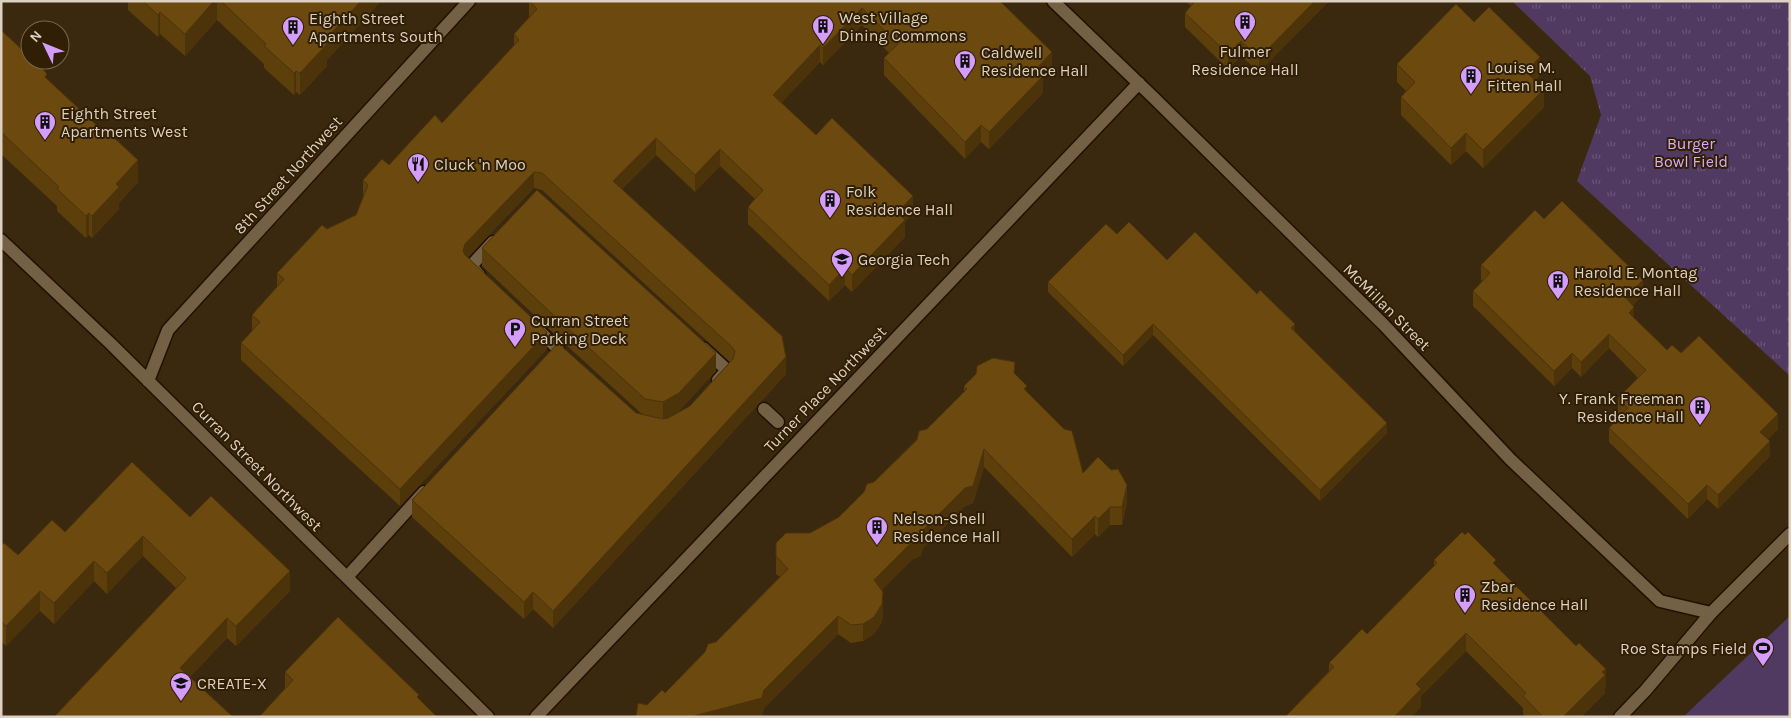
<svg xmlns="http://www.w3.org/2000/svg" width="1791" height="718" viewBox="0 0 1791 718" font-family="Karla,sans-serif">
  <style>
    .grass { fill: url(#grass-tufts) }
    .pitch { fill: #513a61 }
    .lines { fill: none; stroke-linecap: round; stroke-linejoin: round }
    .service-casing { stroke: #211100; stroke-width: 15 }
    .minor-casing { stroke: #211100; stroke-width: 15 }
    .service { stroke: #736045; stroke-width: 12 }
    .minor { stroke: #736045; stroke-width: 12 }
    .wall { fill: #5d3f0c }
    .shaded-wall { fill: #4c330a }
    .building { fill: #6c490e; stroke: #4c330a }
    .labels { text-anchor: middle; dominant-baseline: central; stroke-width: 4; stroke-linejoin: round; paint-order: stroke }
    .poi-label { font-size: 16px; fill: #dcd1c2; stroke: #301f05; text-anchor: start }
    .park-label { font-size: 16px; fill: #d8abf8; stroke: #301f05 }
    .street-label { font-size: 16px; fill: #dcd1c2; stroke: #301f05 }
  </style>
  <defs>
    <pattern id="grass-tufts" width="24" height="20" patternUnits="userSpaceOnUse" patternTransform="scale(1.25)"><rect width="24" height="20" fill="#513a61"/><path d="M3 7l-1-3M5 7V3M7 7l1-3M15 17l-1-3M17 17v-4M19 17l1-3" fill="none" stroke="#695576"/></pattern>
  </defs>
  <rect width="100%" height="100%" fill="#3a290f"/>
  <path class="grass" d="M1512,1H1790V376L1577,181L1601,115L1590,76Z"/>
  <path class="pitch" d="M1790,616V717H1683Z"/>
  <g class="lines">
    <g class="service-casing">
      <path id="service" d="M479,275L471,266L493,242
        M534,326L558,349
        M703,348L727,370L718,380
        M764,409L778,422
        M347,577L424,492
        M1620,717L1645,691L1711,613"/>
    </g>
    <g class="minor-casing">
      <path id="minor" d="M1053,1L1155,99L1384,325L1510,459L1660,601L1711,613L1790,534
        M1,240L111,344L488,717
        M148,381L168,330L469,1
        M536,717L1139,83"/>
    </g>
    <use href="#service" class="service"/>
    <use href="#minor" class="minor"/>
  </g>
  <path class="wall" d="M128,1H381L327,60V66L300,95L296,92L294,95L264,68V64L217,20L185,56L160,34L158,37L128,10Z
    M529,1H1000L1052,69L1043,78V93L989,149L981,142L965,159L884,75V58L889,53L862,25L823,65L820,62L781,103L816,135L913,213L905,222V237L852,292L845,285L829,301L748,224V207L755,199L720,166L695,192L656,155L622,189L786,374L553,628L533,609L524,619L412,517V500L636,413L643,415L564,343L482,266V248L716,371L679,411L664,419L668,418L690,406L730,362L542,190L534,188L468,257L547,349L400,506L241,360V343L252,331V315L277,287V273L327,229L356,215L363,197V180L389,165L442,123L514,46V34L529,17Z
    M1186,1H1329L1259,72L1241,56L1228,69L1185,27V13L1191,6Z
    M1474,22L1540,75L1535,80L1544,107L1483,168L1466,151L1451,165L1401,115V97L1406,91L1397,82V64Z
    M1,30L47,80L138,182L119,203V209L92,238L89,235L86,238L57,211V206L1,154Z
    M1544,219L1643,295L1633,305L1634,318L1667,350L1681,353L1778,429L1768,439L1770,456L1718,509L1707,499L1688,519L1609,442V428L1621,416L1618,413V398L1638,378L1609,348L1581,377L1572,368L1554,386L1473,306V291L1483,281L1481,280V265Z
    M1117,234L1167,260L1257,294L1295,331L1387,433L1320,501L1153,335L1123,366L1048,292V282Z
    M1015,374L1083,473L1127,503L1122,525H1110L1098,537L1095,534L1072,557L984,467L973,503L965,506L923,548L921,556L913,559L881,590L883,610L882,622L874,634L863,641L851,643L838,634L764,708L762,716L647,705L665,693L780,577L776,574V543L810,533L839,517L964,392V386Z
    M190,517L290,591L236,646L227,638L190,677L54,717L176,588L143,556L107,594L94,581L54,624L40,611L6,646L1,641V546L18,555L65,532Z
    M1434,560L1496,566L1576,646L1606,669L1605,693L1581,717H1526L1523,714V708L1466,651L1421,696V707L1412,717H1285L1329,671V663L1367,634L1434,566Z
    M285,672L419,700L285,689Z"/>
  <path class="shaded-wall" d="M214,1H217V20L185,56V34Z
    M361,1H381L327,60V66L300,95V73L324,41Z
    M1315,1H1329L1259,72V58Z
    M862,8V25L823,65V48Z
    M160,12V34L158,37V15Z
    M1241,41V56L1228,69V54Z
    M820,45V62L773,112V95Z
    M1052,52V69L1043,78V93L989,149V132L1036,69Z
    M1540,57V75L1526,90V72Z
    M296,71V92L294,95V73Z
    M1544,89V107L1483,168V150Z
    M981,125V142L965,159V142Z
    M1466,133V151L1451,165V148Z
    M656,138V155L613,198V181Z
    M720,149V166L695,192V175Z
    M138,160V182L119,203V209L92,238V216L116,184Z
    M534,172V188L465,260L463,251L465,244Z
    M913,196V213L905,222V237L852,292V275L897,213Z
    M89,213V235L86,238V216Z
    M845,268V285L829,301V285Z
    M1643,280V295L1626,313V298Z
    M1634,307V322L1629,313Z
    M1153,324V335L1123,366V355Z
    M1295,324V334L1291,328Z
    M547,332V349L400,506V489Z
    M1609,334V348L1581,377V362Z
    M716,353V371L679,411L663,420V402Z
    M1572,353V368L1554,386V371Z
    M786,357V374L553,628V611Z
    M1778,414V429L1760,447V432Z
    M1387,423V433L1320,501V490Z
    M1770,441V456L1718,509V495Z
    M984,449V467L973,503L965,506L923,548L921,556L913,559L874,598V580Z
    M1127,485V503L1122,525V507Z
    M1707,485V499L1688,519V504Z
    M1110,507V525L1098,537V519Z
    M1095,516V534L1072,557V539Z
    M143,536V556L107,594V573Z
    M94,561V581L54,624V603Z
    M290,571V591L236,646V626Z
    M40,591V611L6,646V626Z
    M533,592V609L524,619V602Z
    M883,592V610L882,622L874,634L863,641V624Z
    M838,616V634L764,708L762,716L760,717H690Z
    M227,618V638L180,688V668Z
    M1466,633V651L1421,696V707L1412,717H1394L1416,684Z
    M1606,669L1605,693L1581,717H1563L1602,672Z"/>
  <path class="building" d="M143,1H214L185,34L160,12L158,15Z
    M221,1H361L324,41L327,44L300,73L296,71L294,73L264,46L266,44Z
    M530,1H1000L1052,52L1036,69L1043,76L989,132L981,125L965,142L884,58L898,44L862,8L823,48L820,45L773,95L816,135L832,118L913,196L897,213L905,220L852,275L845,268L829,285L748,207L763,190L720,149L695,175L656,138L613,181L782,336L786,357L553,611L533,592L524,602L412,500L558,343L636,413L663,419L668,418L690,406L733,359L735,351L732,347L542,173L534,172L465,244L463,251L465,255L547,332L400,489L241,343L260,322L252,315L284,279L277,273L322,225L327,229L356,215L368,185L363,180L382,159L389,165L435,115L442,123L519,40L514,34L537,9Z
    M1195,1H1315L1259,58L1241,41L1228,54L1185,13Z
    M1456,4L1474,22L1489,7L1540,57L1526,72L1544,89L1483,150L1466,133L1451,148L1401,97L1415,82L1397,64Z
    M1,30L30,57V60H34L41,67L47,74L45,77L107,135L109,133L138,160L116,184L119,187L92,216L89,213L86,216L57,189L59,187L1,132Z
    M537,190L716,353L679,393L663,402L645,399L564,325L482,248Z
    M1562,201L1643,280L1626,298L1634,307L1629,313L1667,350L1672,345L1681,353L1699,336L1778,414L1760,432L1770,441L1718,495L1707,485L1688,504L1609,428L1628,408L1618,398L1646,370L1609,334L1581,362L1572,353L1554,371L1473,291L1490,273L1481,265L1535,210L1544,219Z
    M1129,222L1167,260L1195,232L1257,294L1260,290L1295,324L1291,328L1387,423L1320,490L1153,324L1123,355L1048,282L1106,224L1117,234Z
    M993,358L1015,362L1014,373L1027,386L1024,389L1064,429L1072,431L1083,473L1098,457L1111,470L1118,469L1127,485L1122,507H1110L1098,519L1095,516L1072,539L984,449L973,486L965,488L923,530L921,539L913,541L874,580L883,592L882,604L874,617L863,624L851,625L838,616L764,690L762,698L690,717H636L638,703L647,705L662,690L665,693L705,652L708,644L716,642L788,569L776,556V543L786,533H810L839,517L864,492L867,484L874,482L917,440L919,431L927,429L967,389L964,386L976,374L977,366Z
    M132,462L190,517L211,496L290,571L236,626L227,618L180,668L233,717H54L186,578L143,536L107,573L94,561L54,603L40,591L6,626L1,621V546L4,543L18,555L52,520L65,532Z
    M1462,532L1465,535L1468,532L1496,560L1493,563L1576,646L1579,643L1606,669L1602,672L1605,675L1563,717H1543L1523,696L1526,693L1466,633L1416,684L1421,689L1394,717H1385L1384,715L1383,717H1285L1334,667L1329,663L1362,629L1367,634L1437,563L1434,560Z
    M338,617L419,695L417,697L437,717H259L293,680L285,672Z"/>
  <defs>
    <g id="building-pin" transform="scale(1.125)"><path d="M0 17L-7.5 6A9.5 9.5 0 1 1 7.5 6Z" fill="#d49cfb" stroke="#301f05"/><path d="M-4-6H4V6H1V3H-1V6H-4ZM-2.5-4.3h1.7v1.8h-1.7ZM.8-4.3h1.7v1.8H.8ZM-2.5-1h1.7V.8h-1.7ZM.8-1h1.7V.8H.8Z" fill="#111"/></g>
    <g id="restaurant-pin" transform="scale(1.125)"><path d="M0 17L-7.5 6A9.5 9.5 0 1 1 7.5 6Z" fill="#d49cfb" stroke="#301f05"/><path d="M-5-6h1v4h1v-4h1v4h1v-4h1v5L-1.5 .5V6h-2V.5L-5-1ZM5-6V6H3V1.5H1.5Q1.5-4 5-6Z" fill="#111"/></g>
    <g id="university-pin" transform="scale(1.125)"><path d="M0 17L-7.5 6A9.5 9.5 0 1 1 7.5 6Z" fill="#d49cfb" stroke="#301f05"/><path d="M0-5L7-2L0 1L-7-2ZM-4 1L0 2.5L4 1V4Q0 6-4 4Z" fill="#111"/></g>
    <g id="parking-pin" transform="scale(1.125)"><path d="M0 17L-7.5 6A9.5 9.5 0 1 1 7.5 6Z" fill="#d49cfb" stroke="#301f05"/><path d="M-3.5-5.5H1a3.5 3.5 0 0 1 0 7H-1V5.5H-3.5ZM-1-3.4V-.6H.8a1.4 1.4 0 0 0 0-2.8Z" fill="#111"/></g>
    <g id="stadium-pin" transform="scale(1.125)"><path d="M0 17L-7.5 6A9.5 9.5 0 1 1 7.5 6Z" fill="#d49cfb" stroke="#301f05"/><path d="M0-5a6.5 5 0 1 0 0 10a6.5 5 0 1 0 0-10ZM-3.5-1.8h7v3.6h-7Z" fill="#111"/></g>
  </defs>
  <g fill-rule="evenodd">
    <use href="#building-pin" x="1245" y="22"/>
    <use href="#building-pin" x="823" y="26"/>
    <use href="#building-pin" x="293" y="27"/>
    <use href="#building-pin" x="965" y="61"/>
    <use href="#building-pin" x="1471" y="76"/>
    <use href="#building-pin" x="45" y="122"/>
    <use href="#restaurant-pin" x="418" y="164"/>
    <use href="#building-pin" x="830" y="200"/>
    <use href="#university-pin" x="842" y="259"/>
    <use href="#building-pin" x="1558" y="281"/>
    <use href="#parking-pin" x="515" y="329"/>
    <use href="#building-pin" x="1700" y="407"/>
    <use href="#building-pin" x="877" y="527"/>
    <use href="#building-pin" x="1465" y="595"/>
    <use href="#stadium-pin" x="1763" y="648"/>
    <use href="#university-pin" x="181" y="683"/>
  </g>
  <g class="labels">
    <g class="poi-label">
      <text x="839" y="17">West Village<tspan x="839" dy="18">Dining Commons</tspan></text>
      <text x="309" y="18">Eighth Street<tspan x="309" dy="18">Apartments South</tspan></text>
      <text x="1245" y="51" text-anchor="middle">Fulmer<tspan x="1245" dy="18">Residence Hall</tspan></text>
      <text x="981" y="52">Caldwell<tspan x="981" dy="18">Residence Hall</tspan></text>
      <text x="1487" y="67">Louise M.<tspan x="1487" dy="18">Fitten Hall</tspan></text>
      <text x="61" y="113">Eighth Street<tspan x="61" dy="18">Apartments West</tspan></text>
      <text x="434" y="164">Cluck 'n Moo</text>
      <text x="846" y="191">Folk<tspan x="846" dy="18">Residence Hall</tspan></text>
      <text x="858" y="259">Georgia Tech</text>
      <text x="1574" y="272">Harold E. Montag<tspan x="1574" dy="18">Residence Hall</tspan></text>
      <text x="531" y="320">Curran Street<tspan x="531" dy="18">Parking Deck</tspan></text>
      <text x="1684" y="398" text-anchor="end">Y. Frank Freeman<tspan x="1684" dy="18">Residence Hall</tspan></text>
      <text x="893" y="518">Nelson-Shell<tspan x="893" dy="18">Residence Hall</tspan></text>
      <text x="1481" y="586">Zbar<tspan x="1481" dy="18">Residence Hall</tspan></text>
      <text x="1747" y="648" text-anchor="end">Roe Stamps Field</text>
      <text x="197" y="683">CREATE-X</text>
    </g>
    <g class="park-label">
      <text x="1691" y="143">Burger<tspan x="1691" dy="18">Bowl Field</tspan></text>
    </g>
    <g class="street-label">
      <text transform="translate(288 175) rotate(-48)">8th Street Northwest</text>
      <text transform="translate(1387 307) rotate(45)">McMillan Street</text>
      <text transform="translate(825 389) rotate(-46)">Turner Place Northwest</text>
      <text transform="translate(257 466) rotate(45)">Curran Street Northwest</text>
    </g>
  </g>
  <rect width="1791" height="718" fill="none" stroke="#dcd1c2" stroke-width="5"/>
  <g transform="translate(45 45) rotate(313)"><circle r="24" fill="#301f05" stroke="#756651"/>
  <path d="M0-4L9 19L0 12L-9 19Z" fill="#d49cfb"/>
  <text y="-8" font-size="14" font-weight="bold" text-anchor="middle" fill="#dcd1c2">N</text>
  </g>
</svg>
